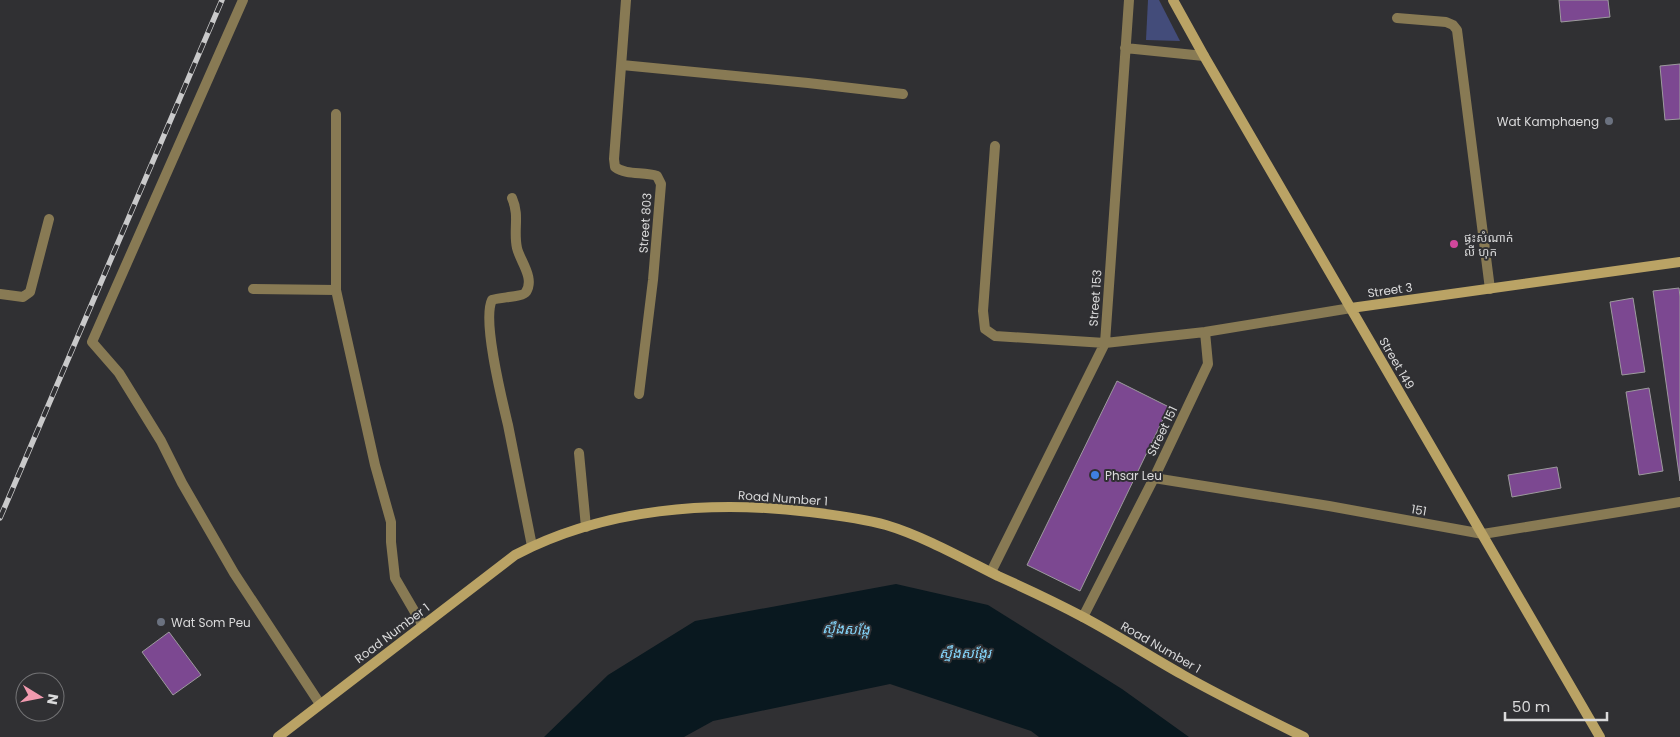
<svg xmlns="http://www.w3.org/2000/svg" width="1680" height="737" viewBox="0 0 1680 737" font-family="Poppins,'Noto Sans Khmer',sans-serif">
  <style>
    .green { fill: #434c7a }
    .water { fill: #09181f }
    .building { fill: #7c4891; stroke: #9d9b9e }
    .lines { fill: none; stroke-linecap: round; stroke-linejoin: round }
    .street { stroke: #887a54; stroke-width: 10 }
    .secondary { stroke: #baa365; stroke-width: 10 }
    .rail-casing { stroke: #c9c9ca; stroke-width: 5.5 }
    .rail { stroke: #303033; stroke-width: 4; stroke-dasharray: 11; stroke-linecap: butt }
    .worship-dot { fill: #6b7280; stroke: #303033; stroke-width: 2 }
    .hotel-dot { fill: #d1479c; stroke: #303033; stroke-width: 2 }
    .shop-dot { fill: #3f7fe0; stroke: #303033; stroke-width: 2 }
    .labels { text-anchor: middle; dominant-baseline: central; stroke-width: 4; stroke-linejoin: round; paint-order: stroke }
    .poi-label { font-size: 12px; fill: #dadadb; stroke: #303033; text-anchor: start }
    .street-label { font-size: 12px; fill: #dadadb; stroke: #303033 }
    .water-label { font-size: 14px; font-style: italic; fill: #84d3f8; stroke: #303033 }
  </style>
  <rect width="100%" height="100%" fill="#303033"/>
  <path class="green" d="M1148,0H1159L1180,41L1146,40Z"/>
  <path class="water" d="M896,584L988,605L1122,689L1189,737H1039L1031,731L890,684L713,721L684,737H544L608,675L695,621Z"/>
  <path class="building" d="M1559,0H1608L1610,17L1561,22Z
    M1680,64V119L1665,120L1660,66Z
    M1679,288L1680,297V481L1653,291Z
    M1633,298L1645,372L1622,375L1610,302Z
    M1117,381L1169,407L1080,591L1027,565Z
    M1649,388L1663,471L1639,475L1626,392Z
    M1557,467L1561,488L1512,497L1508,475Z
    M169,632L201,675L173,695L142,652Z"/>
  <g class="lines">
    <path class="street" d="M243,0L92,342L119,373L161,441L182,483L234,573L320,704
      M626,0L614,159L615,167C627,176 644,171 657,176L661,184L653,280L639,394
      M1397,18L1446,22L1453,25L1457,30L1490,289
      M1125,48L1204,56
      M622,65L808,83L903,94
      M336,114V290L375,465L391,522V542L395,578L423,626
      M995,146L983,311L985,329L995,336L1105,343L1205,332L1351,308
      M512,198C520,216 513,230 517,248C520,261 535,278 526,292C523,297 500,297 492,300C482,320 502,400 508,425C516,465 524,506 532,546
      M253,289L336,290
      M0,294L23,297L30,292L49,219
      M579,453L586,527
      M1154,478L1329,506L1483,534L1680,502
      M991,572L1105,343L1129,0
      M1083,617L1154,478L1208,364L1205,332"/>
    <path class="secondary" d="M1173,0L1204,56L1600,737
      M1351,308L1680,262
      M278,737L515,555C605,508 711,500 810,512C835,515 861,518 886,525C923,536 964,559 998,576C1027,589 1055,602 1083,617C1117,635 1149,656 1183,675C1222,697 1263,717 1304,737"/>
    <g class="rail-casing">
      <path id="rail" d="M0,518L222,0"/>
    </g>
    <use href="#rail" class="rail"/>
  </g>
  <g class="worship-dot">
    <circle cx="1609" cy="121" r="5"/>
    <circle cx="161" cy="622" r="5"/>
  </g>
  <circle class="hotel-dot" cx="1454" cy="244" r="5"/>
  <circle class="shop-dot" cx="1095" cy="475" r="5"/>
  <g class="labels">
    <g class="poi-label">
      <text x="1599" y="121" text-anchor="end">Wat Kamphaeng</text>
      <text x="1464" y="237">ផ្ទះសំណាក់<tspan x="1464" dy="14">លី ហុក</tspan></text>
      <text x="1105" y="475">Phsar Leu</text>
      <text x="171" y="622">Wat Som Peu</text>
    </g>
    <g class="street-label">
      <text transform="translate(645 223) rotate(-86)">Street 803</text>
      <text transform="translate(1390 290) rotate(-8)">Street 3</text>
      <text transform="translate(1095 298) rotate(-86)">Street 153</text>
      <text transform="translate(1397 363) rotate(60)">Street 149</text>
      <text transform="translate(1162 431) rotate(-64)">Street 151</text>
      <text transform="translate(783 498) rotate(4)">Road Number 1</text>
      <text transform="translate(1419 510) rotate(10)">151</text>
      <text transform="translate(392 633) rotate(-37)">Road Number 1</text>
      <text transform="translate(1161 647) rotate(30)">Road Number 1</text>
    </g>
    <g class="water-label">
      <text transform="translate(846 629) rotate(2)">ស្ទឹងសង្កែ</text>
      <text x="965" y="653">ស្ទឹងសង្កែរ</text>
    </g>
  </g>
  <g transform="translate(40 697) rotate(100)"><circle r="24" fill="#303033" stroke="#747476"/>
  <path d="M0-4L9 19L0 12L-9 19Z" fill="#f29aaf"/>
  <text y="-8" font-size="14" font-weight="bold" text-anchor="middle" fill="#dadadb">N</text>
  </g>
  <path d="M1505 712v8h102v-8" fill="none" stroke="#dadadb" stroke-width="2.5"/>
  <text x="1512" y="712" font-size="15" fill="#dadadb" stroke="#303033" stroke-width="4" paint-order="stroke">50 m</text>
</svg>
